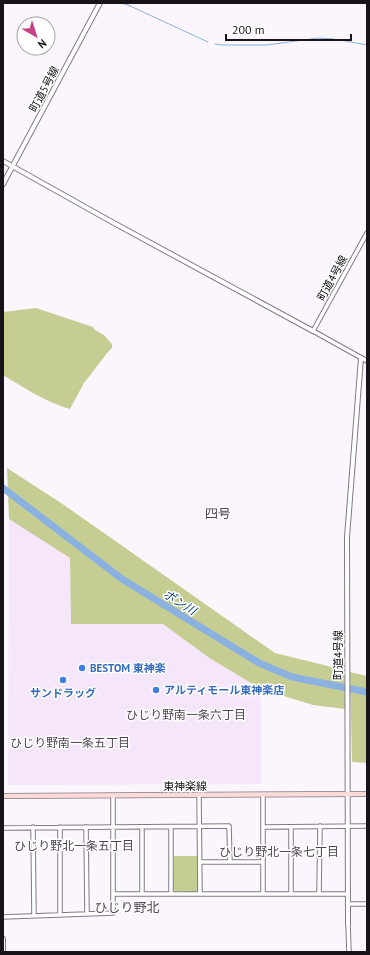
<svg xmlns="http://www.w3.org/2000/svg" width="370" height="955" viewBox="0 0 370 955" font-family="'PT Sans','Noto Sans JP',sans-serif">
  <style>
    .built { fill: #f5e6fa }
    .green { fill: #c5cd92 }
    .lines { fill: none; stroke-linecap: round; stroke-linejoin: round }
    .stream { stroke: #8ab1e0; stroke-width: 1 }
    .river { stroke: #8ab1e0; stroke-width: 7 }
    .minor-casing { stroke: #827985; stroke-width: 5.5 }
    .tertiary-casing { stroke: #827985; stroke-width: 6 }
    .secondary-casing { stroke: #827985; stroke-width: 6 }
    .minor { stroke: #fff; stroke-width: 3.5 }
    .tertiary { stroke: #fff; stroke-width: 4 }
    .secondary { stroke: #fcdad5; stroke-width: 4.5 }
    .shop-dot { fill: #3f7fe0; stroke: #fff; stroke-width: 1.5 }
    .labels { text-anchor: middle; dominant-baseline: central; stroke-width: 3; stroke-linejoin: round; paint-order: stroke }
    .street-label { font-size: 11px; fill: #171318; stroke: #fff }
    .shop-label { font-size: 11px; font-weight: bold; fill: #366cbe; stroke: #fff; text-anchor: start }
    .water-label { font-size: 12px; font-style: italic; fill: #0b437b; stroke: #fff }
    .neighbourhood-label { font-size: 12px; fill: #4e4551; stroke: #fff }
    .quarter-label { font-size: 13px; fill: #4e4551; stroke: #fff }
  </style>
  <rect width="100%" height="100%" fill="#fbf5fd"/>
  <path class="built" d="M9,519L70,558L71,624H163L211,658L261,689V784L8,785Z"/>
  <path class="green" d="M36,308L93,327L95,330L104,335L112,344V348L108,352L84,383L70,409C47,403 23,387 3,375V312Z
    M7,468L64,505L275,653L344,670L345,709L313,705L261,689L211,659L163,624H71L70,558L9,519Z
    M350,672L367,676V763L352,762Z
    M174,856H198V889L196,892L175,891L173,889Z"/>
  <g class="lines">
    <path class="stream" d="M121,3L128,5L208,42
      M345,41L367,45
      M215,44L222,45H267L318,38L334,39"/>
    <path class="river" d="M3,488L122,579L259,663L292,677L367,692"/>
    <g class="minor-casing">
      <path id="minor" d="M367,233L313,331L367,361
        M199,795L200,894
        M263,795V894
        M33,827L34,916
        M60,827V914
        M86,827L87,914
        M142,827V894
        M171,827V894
        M263,827L367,826
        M291,827V894
        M3,828L229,826L230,862
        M200,862H263
        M113,894H348
        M319,894L320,826
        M348,904H367
        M3,917L113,913V796
        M348,924L349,952"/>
    </g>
    <g class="tertiary-casing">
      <path id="tertiary" d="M3,161L112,222L313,331
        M3,184L100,3
        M348,924L347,537L361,358
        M3,939V952"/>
    </g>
    <g class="secondary-casing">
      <path id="secondary" d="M3,796L367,794"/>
    </g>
    <use href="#minor" class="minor"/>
    <use href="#tertiary" class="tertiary"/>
    <use href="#secondary" class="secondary"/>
  </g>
  <g class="shop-dot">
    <circle cx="82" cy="668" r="4"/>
    <circle cx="63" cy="680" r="4"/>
    <circle cx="156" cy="690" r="4"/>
  </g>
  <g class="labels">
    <g class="street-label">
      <text transform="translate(44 89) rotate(-62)">町道5号線</text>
      <text transform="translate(332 278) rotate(-61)">町道4号線</text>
      <text transform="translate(338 655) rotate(-90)">町道4号線</text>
      <text x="185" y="786">東神楽線</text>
    </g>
    <g class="shop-label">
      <text x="90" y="668">BESTOM 東神楽</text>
      <text x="164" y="690">アルティモール東神楽店</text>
      <text x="63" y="693" text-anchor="middle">サンドラッグ</text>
    </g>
    <g class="water-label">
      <text transform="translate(180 602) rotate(32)">ポン川</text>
    </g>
    <g class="neighbourhood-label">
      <text x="186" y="714">ひじり野南一条六丁目</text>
      <text x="70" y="742">ひじり野南一条五丁目</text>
      <text x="74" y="845">ひじり野北一条五丁目</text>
      <text x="279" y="851">ひじり野北一条七丁目</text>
    </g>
    <g class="quarter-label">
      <text x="218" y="513">四号</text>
      <text x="127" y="907">ひじり野北</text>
    </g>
  </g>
  <rect width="370" height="955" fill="none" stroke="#171318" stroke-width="8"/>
  <g transform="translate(36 36) rotate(141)"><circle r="19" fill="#ffffff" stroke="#a2a1a3"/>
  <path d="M0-3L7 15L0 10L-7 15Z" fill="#c74388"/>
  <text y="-6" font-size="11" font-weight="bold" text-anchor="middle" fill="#171318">N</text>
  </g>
  <path d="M226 34v6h125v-6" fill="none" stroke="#171318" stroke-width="2"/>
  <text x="232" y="34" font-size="12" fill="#171318" stroke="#ffffff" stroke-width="3" paint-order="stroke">200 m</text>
</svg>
